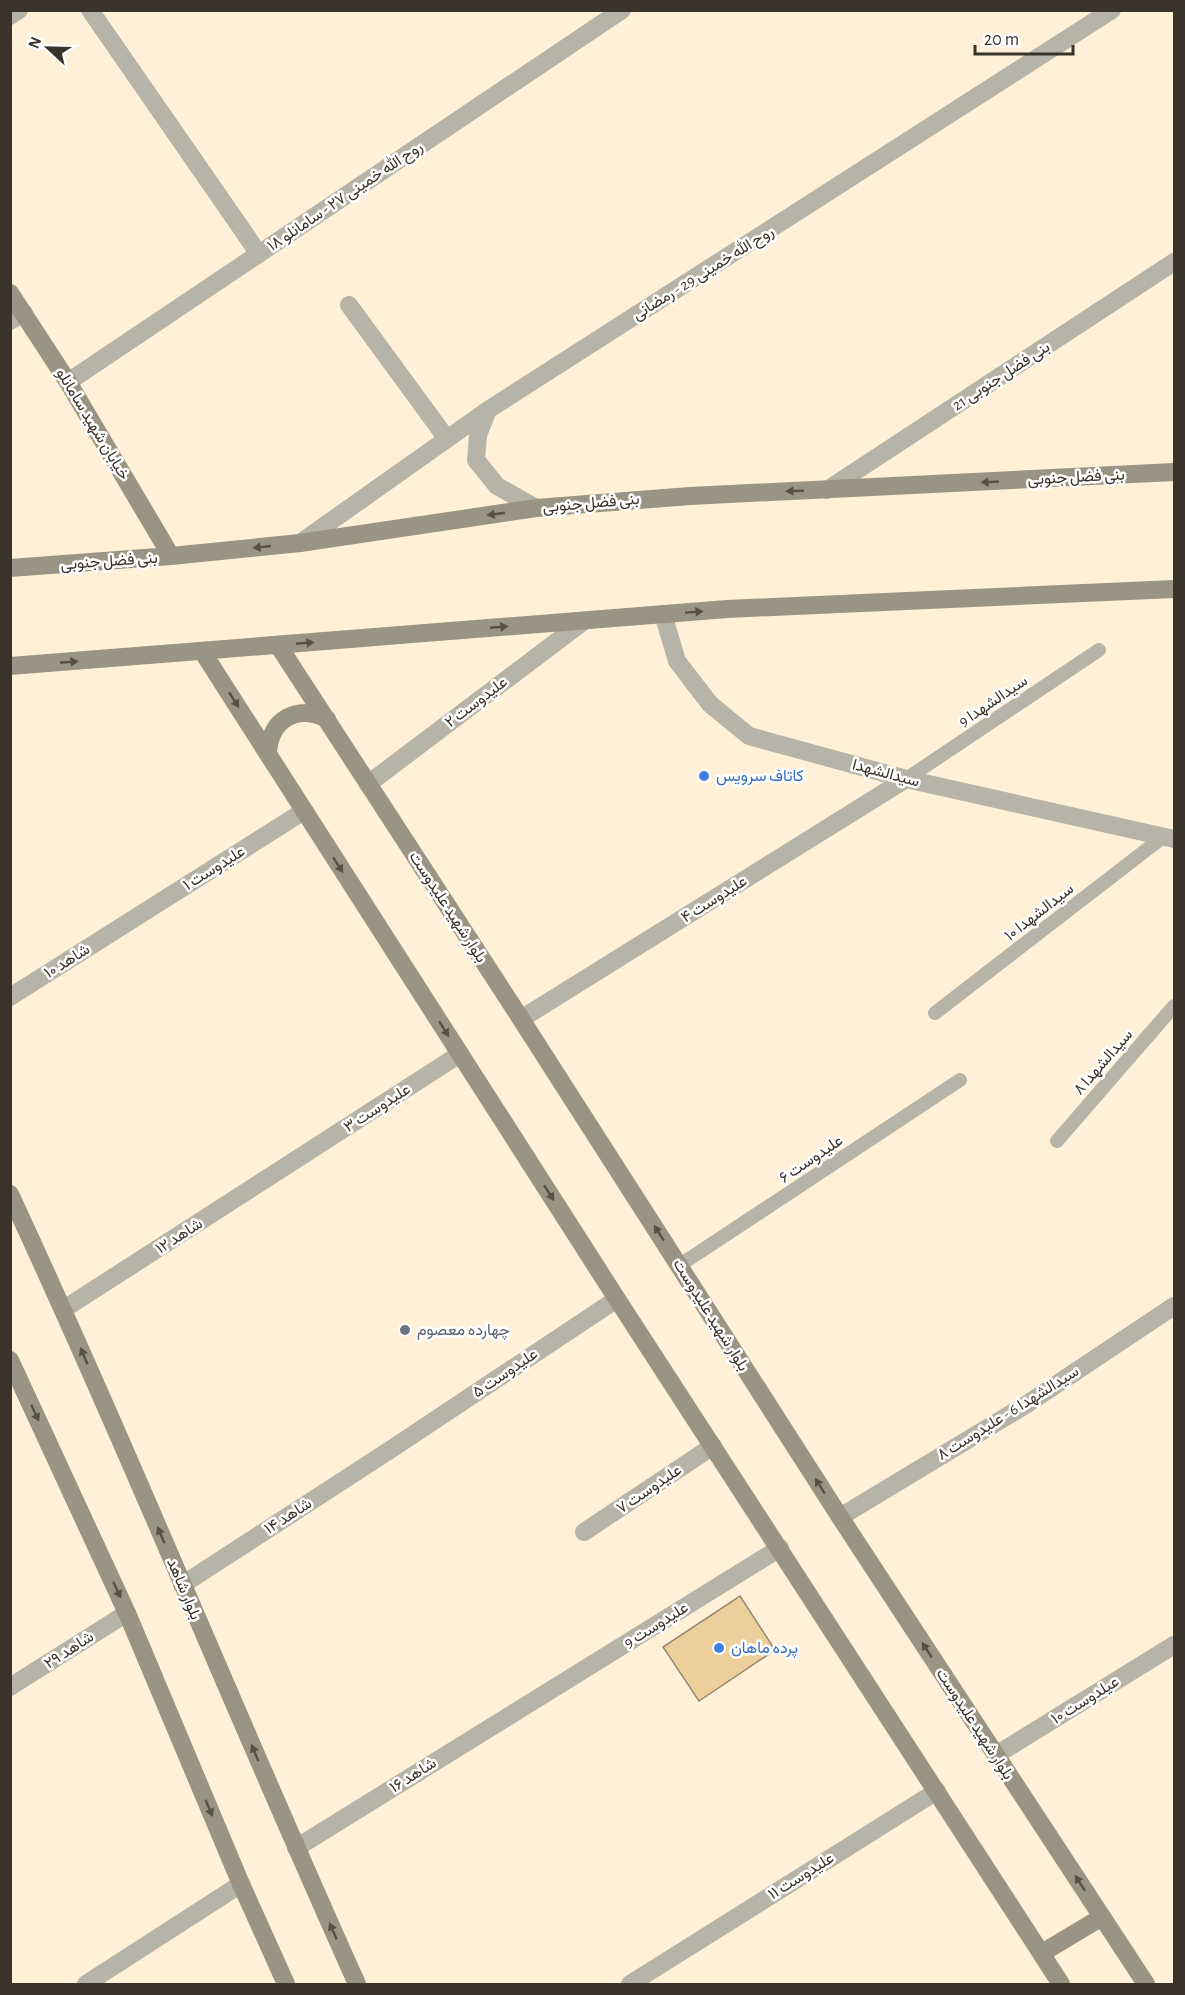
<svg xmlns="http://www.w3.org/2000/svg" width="1185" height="1995" viewBox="0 0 1185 1995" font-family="'Alegreya Sans',Vazirmatn,sans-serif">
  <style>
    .building { fill: #eccf9b; stroke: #968972; stroke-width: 1.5 }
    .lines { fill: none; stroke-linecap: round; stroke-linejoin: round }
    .lane { stroke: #b6b3a7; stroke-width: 14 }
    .street { stroke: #b6b3a7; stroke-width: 18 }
    .secondary { stroke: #999483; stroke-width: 18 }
    .oneway { fill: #565045 }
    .shop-dot { fill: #3f7fe0; stroke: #fff; stroke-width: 2 }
    .worship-dot { fill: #6b7280; stroke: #fff; stroke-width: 2 }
    .labels { text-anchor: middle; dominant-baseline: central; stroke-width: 5; stroke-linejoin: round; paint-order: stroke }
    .street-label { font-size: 16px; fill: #39332a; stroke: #fff }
    .shop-label { font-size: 16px; fill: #366cbe; stroke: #fff; text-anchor: start }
    .worship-label { font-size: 16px; fill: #5b616d; stroke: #fff; text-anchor: start }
  </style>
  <rect width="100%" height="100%" fill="#fff0d7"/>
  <path class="building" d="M740,1596L775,1650L699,1701L663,1647Z"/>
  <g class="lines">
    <path class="lane" d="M906,779L1099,650
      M935,1013L1163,837
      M1057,1141L1174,1006
      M680,1265L960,1080"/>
    <path class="street" d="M90,10L259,254
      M10,16L19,10
      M349,305L447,439
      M10,321L24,313
      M68,382L622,10
      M488,410L478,435L476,460L497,486L536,508
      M827,490L1174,262
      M300,543L488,410L1112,10
      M663,614L677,661L710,704L749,736L906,779L1174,839
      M368,784L584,621
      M10,997L304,811
      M521,1019L906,779
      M64,1309L460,1054
      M840,1517L1027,1404L1174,1306
      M584,1532L713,1446
      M182,1585L393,1448L617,1299
      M10,1687L127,1613
      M996,1755L1174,1645
      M296,1848L780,1548
      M86,1984L241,1884
      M630,1984L937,1791"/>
    <path class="secondary" d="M10,293L68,382L171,556
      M10,568L171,556L300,543L536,508L690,496L1174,472
      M278,645L521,1019L840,1517L1146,1984
      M202,651L617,1299L1061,1984
      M10,666L727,609L1174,589
      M268,753C270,719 297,704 327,719
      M10,1194C131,1455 239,1722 357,1984
      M10,1360L127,1613L241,1884L286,1984
      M1042,1953L1102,1917"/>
  </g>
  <defs><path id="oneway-solid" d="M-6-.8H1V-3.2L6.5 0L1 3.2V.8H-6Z" transform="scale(1.5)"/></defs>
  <g class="oneway">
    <use href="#oneway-solid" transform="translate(990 482) rotate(177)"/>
    <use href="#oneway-solid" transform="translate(795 491) rotate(178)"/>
    <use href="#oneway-solid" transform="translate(496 514) rotate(172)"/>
    <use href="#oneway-solid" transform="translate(262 547) rotate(174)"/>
    <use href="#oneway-solid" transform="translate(694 612) rotate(-4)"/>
    <use href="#oneway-solid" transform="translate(499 627) rotate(-5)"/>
    <use href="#oneway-solid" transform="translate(305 643) rotate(-5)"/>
    <use href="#oneway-solid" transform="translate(69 662) rotate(-5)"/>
    <use href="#oneway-solid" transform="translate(234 700) rotate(57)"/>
    <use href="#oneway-solid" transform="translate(338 865) rotate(57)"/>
    <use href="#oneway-solid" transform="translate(444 1029) rotate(57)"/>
    <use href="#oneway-solid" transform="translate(549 1193) rotate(57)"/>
    <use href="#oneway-solid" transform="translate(659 1233) rotate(-123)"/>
    <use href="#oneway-solid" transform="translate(84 1356) rotate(-113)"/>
    <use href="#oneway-solid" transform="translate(35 1413) rotate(65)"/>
    <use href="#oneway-solid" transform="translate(820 1486) rotate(-122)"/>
    <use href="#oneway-solid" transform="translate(161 1535) rotate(-113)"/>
    <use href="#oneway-solid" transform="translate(117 1590) rotate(65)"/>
    <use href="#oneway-solid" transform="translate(927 1650) rotate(-123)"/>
    <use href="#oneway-solid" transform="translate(255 1753) rotate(-113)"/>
    <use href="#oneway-solid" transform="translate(209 1808) rotate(67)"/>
    <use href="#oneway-solid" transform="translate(1080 1883) rotate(-123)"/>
    <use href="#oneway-solid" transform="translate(333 1931) rotate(-114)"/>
  </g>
  <g class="shop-dot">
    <circle cx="704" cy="776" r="6"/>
    <circle cx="719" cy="1648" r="6"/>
  </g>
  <circle class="worship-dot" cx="405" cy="1330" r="6"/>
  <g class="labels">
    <g class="street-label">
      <text transform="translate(345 196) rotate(-34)">روح الله خمینی ۲۷ - سامانلو ۱۸</text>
      <text transform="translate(703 273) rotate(-32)">روح الله خمینی 29 - رمضانی</text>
      <text transform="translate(1001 376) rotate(-33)">بنی فضل جنوبی 21</text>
      <text transform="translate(93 424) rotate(59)">خیابان شهید سامانلو</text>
      <text transform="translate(1076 477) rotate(-3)">بنی فضل جنوبی</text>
      <text transform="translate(591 503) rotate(-5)">بنی فضل جنوبی</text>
      <text transform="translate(109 561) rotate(-4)">بنی فضل جنوبی</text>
      <text transform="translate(993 701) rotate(-34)">سیدالشهدا 9</text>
      <text transform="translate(476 702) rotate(-37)">علیدوست ۲</text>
      <text transform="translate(886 773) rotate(15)">سیدالشهدا</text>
      <text transform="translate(214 868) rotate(-32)">علیدوست ۱</text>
      <text transform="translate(714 899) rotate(-32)">علیدوست ۴</text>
      <text transform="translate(448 907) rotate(57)">بلوار شهید علیدوست</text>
      <text transform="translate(1039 912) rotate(-38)">سیدالشهدا ۱۰</text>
      <text transform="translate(67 961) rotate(-32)">شاهد ۱۰</text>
      <text transform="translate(1103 1062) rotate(-49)">سیدالشهدا ۸</text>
      <text transform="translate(377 1108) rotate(-33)">علیدوست ۳</text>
      <text transform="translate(811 1159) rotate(-34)">علیدوست ۶</text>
      <text transform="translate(179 1236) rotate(-33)">شاهد ۱۲</text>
      <text transform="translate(711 1315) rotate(58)">بلوار شهید علیدوست</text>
      <text transform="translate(505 1373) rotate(-34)">علیدوست ۵</text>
      <text transform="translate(1008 1413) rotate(-32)">سیدالشهدا 6 - علیدوست ۸</text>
      <text transform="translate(649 1489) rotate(-34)">علیدوست ۷</text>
      <text transform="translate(288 1516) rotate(-33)">شاهد ۱۴</text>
      <text transform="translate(184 1589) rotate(67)">بلوار شاهد</text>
      <text transform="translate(656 1625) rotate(-32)">علیدوست 9</text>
      <text transform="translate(69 1650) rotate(-33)">شاهد ۲۹</text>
      <text transform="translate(1085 1700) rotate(-32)">عیلدوست ۱۰</text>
      <text transform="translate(975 1724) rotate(57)">بلوار شهید علیدوست</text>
      <text transform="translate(413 1775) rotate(-32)">شاهد ۱۶</text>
      <text transform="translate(801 1876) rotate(-32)">علیدوست ۱۱</text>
    </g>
    <g class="shop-label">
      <text x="716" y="776">کاتاف سرویس</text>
      <text x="731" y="1648">پرده ماهان</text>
    </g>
    <g class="worship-label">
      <text x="417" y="1330">چهارده معصوم</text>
    </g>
  </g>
  <rect width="1185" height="1995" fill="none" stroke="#39332a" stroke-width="24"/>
  <g transform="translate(48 48) rotate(292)" stroke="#ffffff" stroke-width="4.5" paint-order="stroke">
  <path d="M0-4.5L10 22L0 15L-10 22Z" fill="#39332a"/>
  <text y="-9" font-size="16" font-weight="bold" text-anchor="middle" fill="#39332a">N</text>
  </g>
  <path d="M975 45v9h98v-9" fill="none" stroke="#39332a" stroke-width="3"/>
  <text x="984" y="45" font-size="18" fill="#39332a" stroke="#ffffff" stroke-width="4.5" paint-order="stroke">20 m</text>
</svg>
